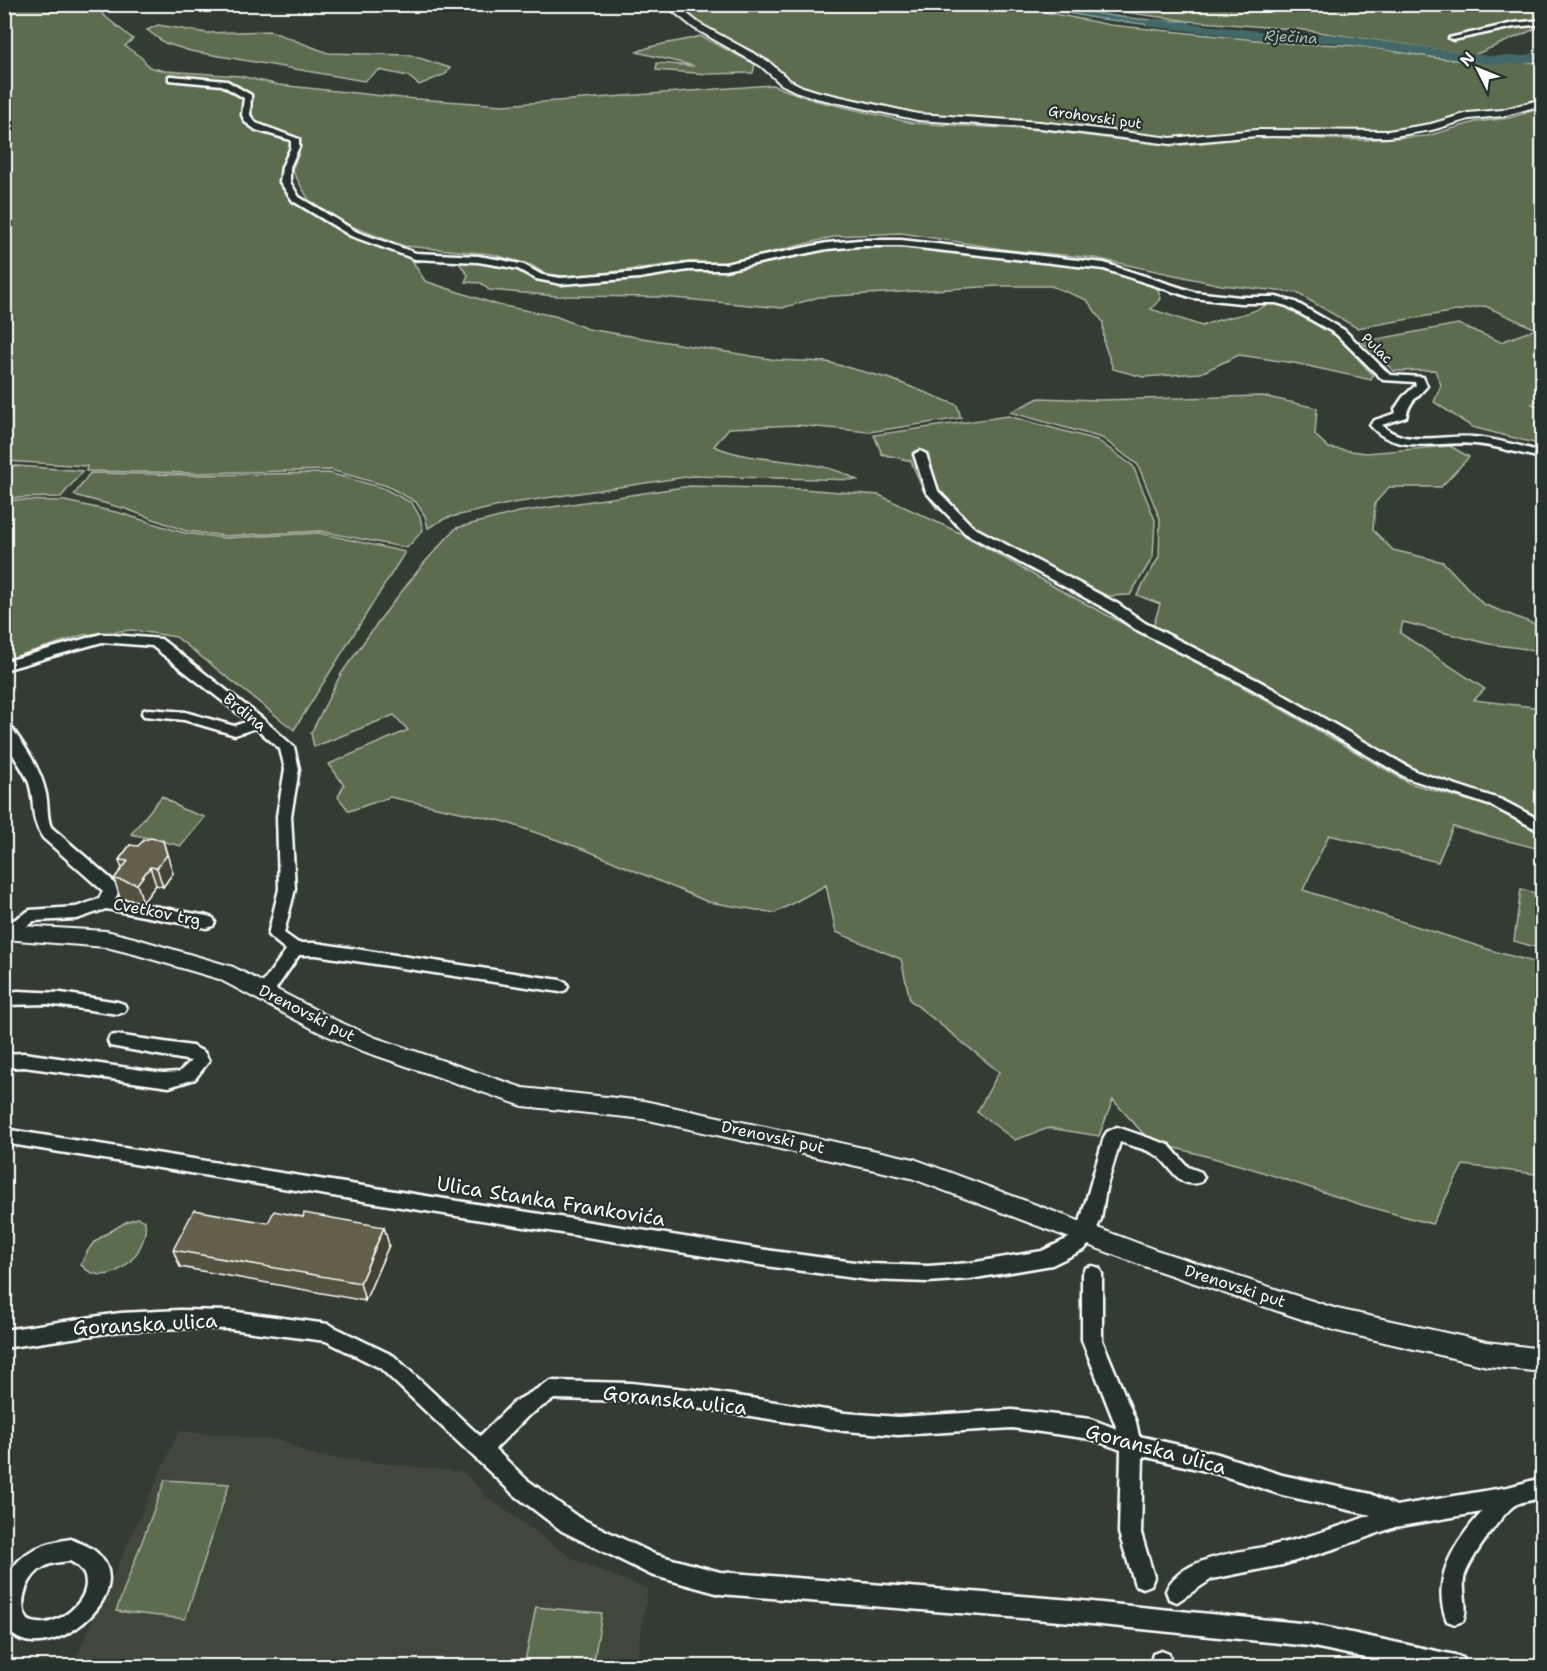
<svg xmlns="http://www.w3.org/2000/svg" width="1547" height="1671" viewBox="0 0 1547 1671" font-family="'Shantell Sans',sans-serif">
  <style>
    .built { fill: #41463a }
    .green { fill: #5c6d50; stroke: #aeb6a8; stroke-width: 1.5 }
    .water { fill: #436867; stroke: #8ea4a4; stroke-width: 1.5 }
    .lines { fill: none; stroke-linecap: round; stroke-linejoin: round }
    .river { fill: #436867; fill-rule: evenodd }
    .minor-casing { stroke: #fff; stroke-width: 5 }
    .major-casing { stroke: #fff; stroke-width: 4 }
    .minor { fill: #26332d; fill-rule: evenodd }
    .major { fill: #26332d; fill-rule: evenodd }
    .wall { fill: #555141; stroke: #fff; stroke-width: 1.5 }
    .shaded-wall { fill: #454235; stroke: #fff; stroke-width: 1.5 }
    .building { fill: #635e4c; stroke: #fff; stroke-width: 1.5 }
    .labels { text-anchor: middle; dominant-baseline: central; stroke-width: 4.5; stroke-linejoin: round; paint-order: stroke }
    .far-street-label { font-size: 14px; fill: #fff; stroke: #26332d }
    .far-water-label { font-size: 15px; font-style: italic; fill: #abb; stroke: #26332d }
    .street-label { font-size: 16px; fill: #fff; stroke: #26332d }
    .near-street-label { font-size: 20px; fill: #fff; stroke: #26332d }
  </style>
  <rect width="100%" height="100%" fill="#323c33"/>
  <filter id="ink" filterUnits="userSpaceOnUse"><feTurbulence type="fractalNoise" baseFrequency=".0167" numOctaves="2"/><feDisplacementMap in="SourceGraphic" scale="12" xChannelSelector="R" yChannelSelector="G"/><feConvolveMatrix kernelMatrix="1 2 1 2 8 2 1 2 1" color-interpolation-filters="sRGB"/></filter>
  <g filter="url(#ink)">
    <path class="built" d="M179,1431L281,1440L310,1455L464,1472L486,1496L575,1560L648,1589L636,1666H72Z"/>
    <path class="green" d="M1542,4V26L1474,55L1304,30L1189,21L1074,5Z
      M4,5H112L105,6L102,14L133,39L125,46L142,58L149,67L165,71L240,76L279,85L402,98L503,105L772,85L813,100L913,123L1040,130L1173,146L1259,137L1363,140L1427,136L1475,122L1509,118L1542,108V397L1532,404L1542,407V445L1472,427L1434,402L1441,385L1435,370L1394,371L1362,342L1458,324L1501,342L1536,329L1485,306L1357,328L1297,293L1221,285L1095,258L1009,250L901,233L837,236L724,264L689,262L572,277L546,274L531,265L491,254L404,246L348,225L309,200L292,170L299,153L291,147L282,182L292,199L321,220L349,235L390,251L420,258L477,260L519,269L540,280L631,278L686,271L726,269L830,248L890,244L1111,269L1157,287L1161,299L1151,309L1202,326C1228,314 1248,318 1271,302L1285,306L1334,333L1373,375L1371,380L1294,363L1239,355L1201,373L1143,377L1113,369L1104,343L1103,322L1087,300L1051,286H998L819,297L782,308L662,297L557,296L489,290L481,283L465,282L468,275L459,263L434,260L413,262L425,281L498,305L555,316L588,329L776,360L827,362L891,379L957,405L961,418L869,432L797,425L729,428L714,446C759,466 815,455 857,480L692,476L513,503L446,518L428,528L425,516L416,502L387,486L331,470L199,473L86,471L87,466L5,461Z
      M673,5H1010L1110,25L1305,45C1350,41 1393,52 1437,58C1472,62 1507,64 1542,62V99L1494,111L1456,115L1435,122L1386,132L1252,130L1177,138L919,115L819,93L801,86L786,79L771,63L757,53L716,34Z
      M158,25L207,33L270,31L328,53L410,55L450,68L446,74L419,85L408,76L379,70L364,81L190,51L165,43L147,30Z
      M700,36L755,64L753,73L708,74L656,70L657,63L694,66L637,52C657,42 679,43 700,36Z
      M1263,396L1317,408L1315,435L1329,448L1366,453L1450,446L1469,457L1441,487H1389L1375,503L1373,530L1393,550L1443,562L1483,604L1542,627V651L1489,644L1403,622L1400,633L1485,689L1474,700L1542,708V823L1501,801L1414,771L1258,681L1153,627L1160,604L1137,595L1159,557L1160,519L1138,465L1102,438L1010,412L1039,398L1098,400Z
      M1008,416L1097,440L1133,466L1155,520L1153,557L1130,595L1107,596L937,509L923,490L911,461L882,454L874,435Z
      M5,465L83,471L61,497L5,498Z
      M90,473L199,475L329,473L383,488L412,503L420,517L423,530L407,548L320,531L226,536L186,531L126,509L74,495Z
      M690,486L802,489L879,495L962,534L1060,590L1248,690L1409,783L1497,809L1542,835V889L1537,888L1536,848L1453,827L1438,862L1329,835L1303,890L1500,953L1542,964V1175L1463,1165L1432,1224L1362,1205L1250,1168L1150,1141L1113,1100L1099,1136L1049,1128L1015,1140L977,1112L999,1072L910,1000L901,959L836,932L826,885L775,913L708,902L586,850L502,821L390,797L349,811L338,797L344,785L329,764L408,730L394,715L314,747L311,733L341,674L381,618L424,563L456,528L519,512Z
      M5,500L65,501L120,513L184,533L225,538L319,533L405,552L294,730L176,637L132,630L83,635L5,660Z
      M162,796L182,809L205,817L181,846L131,834Z
      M1521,889L1542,895V949L1514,941Z
      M138,1218L145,1221C150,1253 108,1294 81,1265C90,1242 96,1240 116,1228C124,1223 128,1220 138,1218Z
      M165,1480L229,1484L185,1619L116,1611Z
      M536,1607L602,1613L593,1666H524Z"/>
    <path class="water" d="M1025,5C1057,4 1083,11 1114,16C1139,20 1164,21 1189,21L1184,29L1094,18Z"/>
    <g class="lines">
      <path class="river" d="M1152,19L1295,35L1330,34L1489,56H1523L1542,51V59L1523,64H1489L1330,42L1295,43L1147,26L1146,23Z"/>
      <g class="minor-casing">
        <path id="minor" d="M1542,20V24L1514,27L1453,40L1449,38L1514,23Z
          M172,76L227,81L251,95L250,115L256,123L299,139V147L290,167V182L299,197L357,232L416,253L478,256L502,260L524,265L542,275L561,278L639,272L688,264H725L827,243L859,240H901L1104,263L1194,292L1240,297H1276L1295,302L1344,330L1390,375L1423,377L1427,386C1416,399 1410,400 1406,417L1382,425C1404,448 1445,434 1473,437C1497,439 1520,446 1542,452V458C1520,454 1498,446 1475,444C1441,440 1395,456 1370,425L1375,420L1396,413L1395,409L1403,397L1416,385L1415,382L1383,380L1336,334L1287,306L1276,303H1240L1193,298L1104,269L901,246H859L827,249L725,270H688L639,278L561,284L536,279L518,269L502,266L478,262L415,259L351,236L293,201L280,182L282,167L291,147V140L256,130L245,122L242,115L244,98L222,85L169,80V76Z
          M920,451L926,454L938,491L973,527L1118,604L1145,623L1259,681L1417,772L1502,800L1542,821V832L1492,806L1407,778L1249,687L1135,629L1108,610L965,533L926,492L914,454Z
          M101,634L161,639L263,719L294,747L299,769L291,816L295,889L284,933L298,943H316L560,980L566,982L568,986L566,990L560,992L316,955H299L271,996H259L257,992L259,988L286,950L268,935L279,889L277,816L285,769L280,749L256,728L235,735L184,720L144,716L142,713L144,710L149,709L185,712L234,726L248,721L152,646L102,642L4,670V662Z
          M4,723L9,724C23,744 39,765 45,790C49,802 46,815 51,827L111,879L119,891L115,899L207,916L213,918L215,922L213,926L207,928L106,909L77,919L34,921L14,936L4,937V926L30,910L76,907L99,899L103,891L43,838C29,816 36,805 29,783C24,769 7,749 4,737C4,733 4,727 4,723Z
          M18,991L61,993L118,1002L124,1004L126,1008L124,1012L118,1014L47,1004L4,1005V993Z
          M116,1035L192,1046L204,1052L209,1061L195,1079L169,1087L24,1067L4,1068V1054L24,1053L163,1073L179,1072L191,1061L110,1046L108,1041L110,1036Z
          M1117,1127L1169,1145L1188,1167L1201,1172L1204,1177L1201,1182C1177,1190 1172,1165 1156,1155C1147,1149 1131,1146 1120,1142L1106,1188L1101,1219L1092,1240L1085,1249L1052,1265L970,1279L928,1282L869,1280L773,1267L4,1143V1129L773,1251L869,1264L928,1266L970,1263L1042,1251L1071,1237L1078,1229L1104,1137L1107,1132Z
          M1092,1266L1099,1268L1102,1274V1340L1136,1422L1139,1436L1218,1454L1282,1475L1371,1494L1396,1506L1508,1487L1542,1478V1498C1534,1500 1522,1501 1515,1505C1503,1512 1466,1564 1464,1579C1462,1593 1469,1607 1463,1621L1455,1624L1447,1621C1430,1579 1455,1542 1482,1512L1395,1527L1340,1547L1282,1565L1212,1579L1177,1602L1169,1599L1166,1591C1181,1554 1249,1552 1282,1543C1312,1536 1342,1526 1371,1515L1282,1495L1218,1474L1143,1456L1141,1533L1154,1577L1151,1585L1143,1588L1135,1585L1119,1533L1121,1450L1091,1439L1012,1428L898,1435L845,1431L712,1410L631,1401L554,1399L528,1416L495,1449L526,1479L578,1517L654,1554L720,1572L1072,1600L1309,1624L1455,1655L1463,1658L1466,1666H1404L1309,1646L1072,1622L720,1594L651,1575L562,1531L512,1493L380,1368L326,1341L230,1329L180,1328L120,1331L4,1348V1330L120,1313L180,1310L230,1311L328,1324L394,1356L480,1436L514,1402L551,1381L631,1383L712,1392L845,1413L898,1417L1012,1410L1091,1419L1117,1429L1082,1340V1274L1085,1268Z
          M71,1539C79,1543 90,1546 96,1552C144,1594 45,1671 9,1631C3,1623 4,1615 4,1605C4,1560 30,1545 71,1539ZM70,1561C114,1584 56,1637 28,1620C16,1603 28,1574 46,1566C53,1562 62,1562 70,1561Z
          M1161,1651L1169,1654L1172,1666H1150L1153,1654Z"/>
      </g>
      <g class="major-casing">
        <path id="major" d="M664,4H675L700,24L769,62L789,80L803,87L819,92L918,114L1040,122L1171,138L1256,130L1388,131L1431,124L1468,113L1502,110L1542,99V105L1503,116L1469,119L1432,130L1388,137L1256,136L1171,144L1040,128L918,120L816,98L795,91L781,84L761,66L694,28Z
          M4,925L106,931L134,938L233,967L335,1020L376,1038L523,1088L644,1101L914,1159L1156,1250L1337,1309L1487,1342L1542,1349V1372L1487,1366L1337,1331L1144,1266L911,1178L644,1119L523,1106L360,1050L319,1032L219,979L134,954L106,947L4,939Z"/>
      </g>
      <use href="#minor" class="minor"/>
      <use href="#major" class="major"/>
    </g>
    <path class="wall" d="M130,845L173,873L163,887L156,885L143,902L120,898L114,879L122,869L119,860Z
      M268,1223L389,1245L365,1301L180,1267L173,1250Z"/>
    <path class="shaded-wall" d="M163,841L173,873L163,887L157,868Z
      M150,867L156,885L143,902L137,884Z
      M384,1227L389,1245L365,1301L360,1283Z"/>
    <path class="building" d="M151,838L163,841L167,855L157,868L150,867L137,884L114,879L128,861L119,860L130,845L138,846L144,840Z
      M194,1210L268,1223L274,1211L303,1217L304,1213L384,1227L360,1283L173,1250Z"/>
  </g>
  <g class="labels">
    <g class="far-street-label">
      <text transform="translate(1095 117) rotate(8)">Grohovski put</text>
      <text transform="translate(1377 348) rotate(44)">Pulac</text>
    </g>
    <g class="far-water-label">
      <text transform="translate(1291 37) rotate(3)">Rječina</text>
    </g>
    <g class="street-label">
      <text transform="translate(245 712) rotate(39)">Brdina</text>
      <text transform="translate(157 912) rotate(11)">Cvetkov trg</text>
      <text transform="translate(307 1013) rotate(27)">Drenovski put</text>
      <text transform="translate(773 1137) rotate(12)">Drenovski put</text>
      <text transform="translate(1235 1286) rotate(18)">Drenovski put</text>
    </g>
    <g class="near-street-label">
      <text transform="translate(551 1201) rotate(9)">Ulica Stanka Frankovića</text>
      <text transform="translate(145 1324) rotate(-3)">Goranska ulica</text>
      <text transform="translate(675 1400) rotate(6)">Goranska ulica</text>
      <text transform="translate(1156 1449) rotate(15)">Goranska ulica</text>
    </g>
  </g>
  <rect width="1547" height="1671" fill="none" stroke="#26332d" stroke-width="24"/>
  <rect x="12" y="12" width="1523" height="1647" fill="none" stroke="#fff" stroke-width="2" filter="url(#ink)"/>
  <g transform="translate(1478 69) rotate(313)" stroke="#26332d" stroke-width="4.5" paint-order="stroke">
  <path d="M0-4.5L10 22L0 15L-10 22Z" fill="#ffffff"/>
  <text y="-9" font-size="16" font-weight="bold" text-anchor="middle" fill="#ffffff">N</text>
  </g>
</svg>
